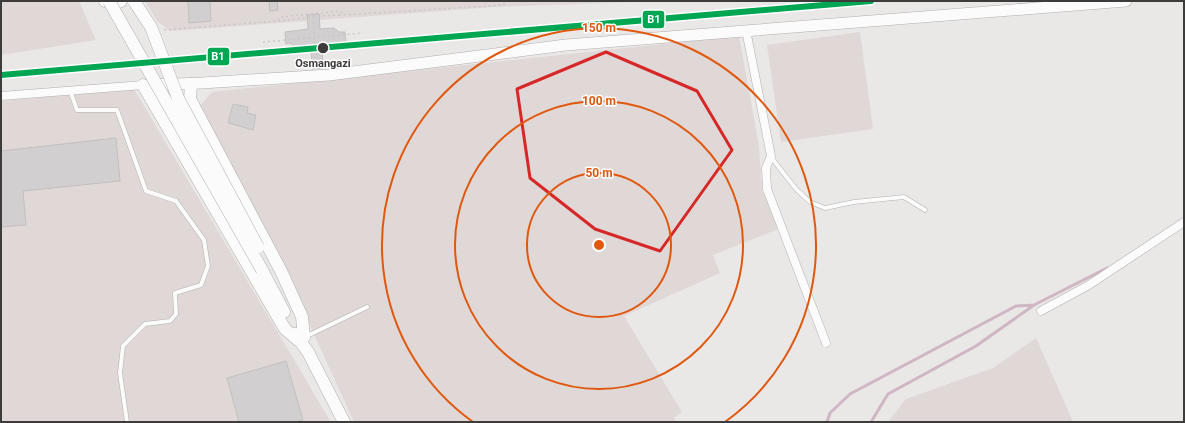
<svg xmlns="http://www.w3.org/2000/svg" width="1185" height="423" viewBox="0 0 1185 423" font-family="Roboto,sans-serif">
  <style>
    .built { fill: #e0d8d7 }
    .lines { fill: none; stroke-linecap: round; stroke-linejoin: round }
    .stream { stroke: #cfb6c3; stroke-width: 3 }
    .building { fill: #d1cfcf; stroke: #c2c0c0 }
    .lane-casing { stroke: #b1afaf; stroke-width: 5 }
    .street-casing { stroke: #b1afaf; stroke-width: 9 }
    .secondary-casing { stroke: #b1afaf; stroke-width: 12 }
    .primary-casing { stroke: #b1afaf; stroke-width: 13 }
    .path { stroke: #c9c8c8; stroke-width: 1.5; stroke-dasharray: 2 3; stroke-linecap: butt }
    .lane { stroke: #fcfbfb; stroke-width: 4 }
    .street { stroke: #fcfbfb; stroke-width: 8 }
    .secondary { stroke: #fcfbfb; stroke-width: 11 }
    .primary { stroke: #fcfbfb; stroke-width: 12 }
    .primary-bridge-casing { stroke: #b1afaf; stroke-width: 13; stroke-linecap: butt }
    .primary-bridge { stroke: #fcfbfb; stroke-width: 12 }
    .rail-1-casing { stroke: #fff; stroke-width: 9 }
    .rail-1 { stroke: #00a651; stroke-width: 6 }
    .marked { fill: none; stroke: #d62828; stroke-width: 3; stroke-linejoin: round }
    .ring { fill: none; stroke: #e0580e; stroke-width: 2 }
    .stop-dot { fill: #3e3c3b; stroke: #fff; stroke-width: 1.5 }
    .labels { text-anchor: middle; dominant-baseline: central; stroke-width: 3; stroke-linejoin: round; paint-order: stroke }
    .stop-label { font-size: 11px; font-weight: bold; fill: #3e3c3b; stroke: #fff }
    .centre { fill: #e0580e; stroke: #fff; stroke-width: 2 }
    .ring-label { font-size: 12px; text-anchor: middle; font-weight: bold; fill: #e0580e; stroke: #fff; stroke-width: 3; stroke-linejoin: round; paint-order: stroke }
    .line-badge { stroke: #fff; stroke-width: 1.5 }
    .badge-label { font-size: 11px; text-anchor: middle; font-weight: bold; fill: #fff }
  </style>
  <rect width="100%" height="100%" fill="#eae7e7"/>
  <path class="built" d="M1,1H79L96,40L1,55Z
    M145,1H664L495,7L170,31L157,21Z
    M860,32L873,129L781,142L767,45Z
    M739,36L759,146L762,191L783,227L713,255L720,273L624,316L682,412L674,418L676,422H354L291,284L198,108L212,92Z
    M134,89L319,402L330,421L1,422V101Z
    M1036,338L1073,422H888L906,399L993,368Z"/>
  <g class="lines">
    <path class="stream" d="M827,422L830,413L850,394L1016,306L1034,305
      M871,422L888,394L976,346L1034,305L1107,268"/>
  </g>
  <path class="building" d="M188,1H210L211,21L189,23Z
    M269,1H277L278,10L270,11Z
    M319,14L320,29L334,28L339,32H345L346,42L322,44L323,68L312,69L311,45L294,46L290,43L286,44L285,32L308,29L307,15Z
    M233,104L248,107L247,113L256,115L253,130L228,123Z
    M116,138L120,181L23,191L26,225L1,227V151Z
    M286,361L303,420L295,422H239L227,378Z"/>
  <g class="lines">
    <g class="lane-casing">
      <path id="lane" d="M70,90L77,110H117L146,191L176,201L204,240L208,266L201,285L175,293L176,314L170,321L145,324L123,346L120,373L127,422
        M771,157L796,189L810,202L825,208L854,202L904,197L925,210
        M305,337L367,307"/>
    </g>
    <g class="street-casing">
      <path id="street" d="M746,30L771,156L766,168L767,189L826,343
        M1,96L143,85
        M1041,311L1089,285L1184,222"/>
    </g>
    <g class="secondary-casing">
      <path id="secondary" d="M149,85L202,83L329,75L566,45L1126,1"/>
    </g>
    <g class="primary-casing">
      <path id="primary" d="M105,1L114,4L121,1
        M143,85L285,329L298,340L304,337L302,317L281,271L190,99L191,84
        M262,270L284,312
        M295,334L308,352L344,422"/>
    </g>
    <path class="path" d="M313,16L342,15
      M278,21L313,17L316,66
      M164,30L278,21L280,17L340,11L343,15L504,5V1
      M263,42L363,33"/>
    <use href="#lane" class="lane"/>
    <use href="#street" class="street"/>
    <use href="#secondary" class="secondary"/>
    <use href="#primary" class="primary"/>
    <g class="primary-bridge-casing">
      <path id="primary-bridge" d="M109,1L262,270
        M134,1L151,27L178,98L258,247"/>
    </g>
    <use href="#primary-bridge" class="primary-bridge"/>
    <g class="rail-1-casing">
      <path id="rail-1" d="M1,75L871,1"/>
    </g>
    <use href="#rail-1" class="rail-1"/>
  </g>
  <path class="marked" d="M606,52L697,91L732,150L660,251L595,229L530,178L517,89Z"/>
  <g class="ring">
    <circle cx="599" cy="245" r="72"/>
    <circle cx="599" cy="245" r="144"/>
    <path d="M473 422A217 217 0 1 1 725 422"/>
  </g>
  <circle class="stop-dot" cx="323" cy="48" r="6"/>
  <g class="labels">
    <g class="stop-label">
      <text x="323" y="63">Osmangazi</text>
    </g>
  </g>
  <circle cx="599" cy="245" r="6" class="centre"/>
  <g class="ring-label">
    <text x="599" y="32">150 m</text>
    <text x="599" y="105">100 m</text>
    <text x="599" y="177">50 m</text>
  </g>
  <g class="line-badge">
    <rect x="642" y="10" width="23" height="19" rx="4" fill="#00a651"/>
    <rect x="207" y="47" width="23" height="19" rx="4" fill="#00a651"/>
  </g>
  <g class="badge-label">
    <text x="654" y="23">B1</text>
    <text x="218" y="60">B1</text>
  </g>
  <rect width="1185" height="423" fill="none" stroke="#3e3c3b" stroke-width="4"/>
</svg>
